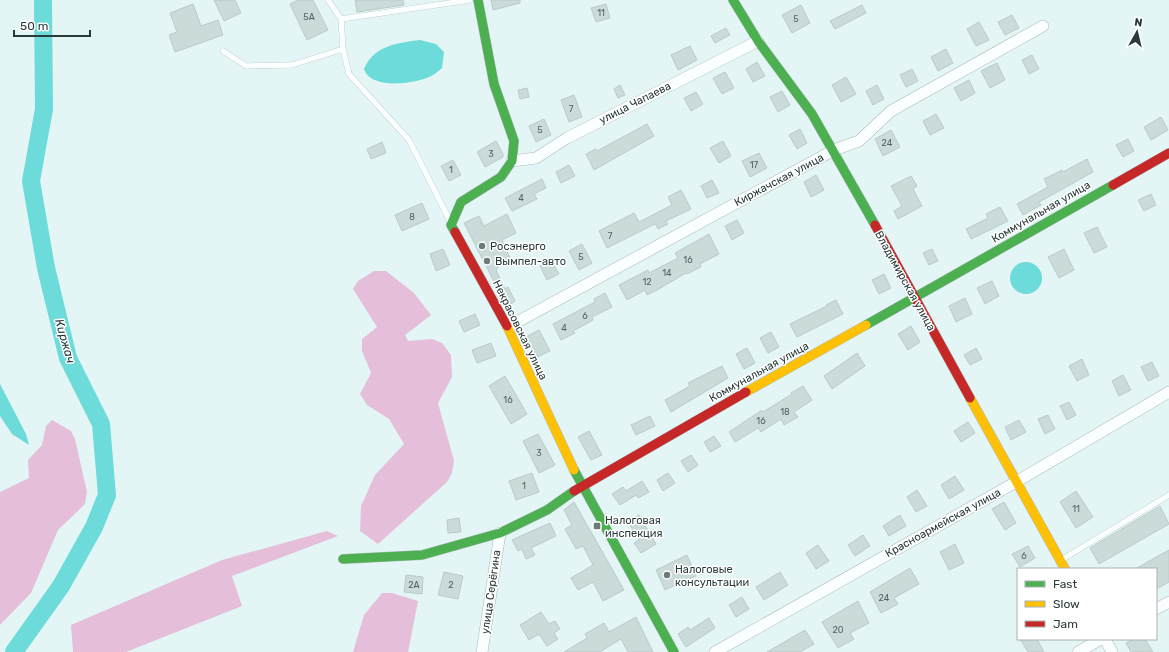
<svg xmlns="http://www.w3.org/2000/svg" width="1169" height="652" viewBox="0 0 1169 652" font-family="Rubik,sans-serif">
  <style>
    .forest { fill: #e5beda }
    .water { fill: #6ddbda }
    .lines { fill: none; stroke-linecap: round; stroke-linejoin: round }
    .river { stroke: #6ddbda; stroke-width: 18 }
    .building { fill: #cadbda; stroke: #bacaca }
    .lane-casing { stroke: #a9bab8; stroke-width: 6 }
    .street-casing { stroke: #a9bab8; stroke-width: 12 }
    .fast-casing { stroke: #a9bab8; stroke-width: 10 }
    .slow-casing { stroke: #a9bab8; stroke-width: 10 }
    .jam-casing { stroke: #a9bab8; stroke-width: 10 }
    .lane { stroke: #fbfefe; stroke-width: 5.5 }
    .street { stroke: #fbfefe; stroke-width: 11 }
    .fast { stroke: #4caf50; stroke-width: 9 }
    .slow { stroke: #ffc107; stroke-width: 9 }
    .jam { stroke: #c62828; stroke-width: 9 }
    .poi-dot { fill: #697c7b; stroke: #fff; stroke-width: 1.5 }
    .labels { text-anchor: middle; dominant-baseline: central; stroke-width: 3; stroke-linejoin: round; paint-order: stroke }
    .number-label { font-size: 9px; fill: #526463 }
    .street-label { font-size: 11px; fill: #283a39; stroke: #fff }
    .poi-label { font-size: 11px; fill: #283a39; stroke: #fff; text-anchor: start }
    .water-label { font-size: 12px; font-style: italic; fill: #1f3736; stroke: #fff }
  </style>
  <rect width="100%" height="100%" fill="#e3f6f5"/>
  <path class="forest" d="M374,271H386L414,293L431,315L405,335L408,341L432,339L442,343L451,355L452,377L438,403L454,461L452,473L447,482L378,544L360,531L361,506L375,475L404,444L389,419L367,405L360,394L371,373L362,351V339L377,327L353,289L358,281Z
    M52,420L71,431L75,439L87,492L85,504L58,530L31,593L0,625V492L29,478L28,460L42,445L46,426Z
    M327,531L338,536L232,576L242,606L126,652H73L71,625L222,560Z
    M382,593H392L418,601L408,652H353L364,615Z"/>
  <path class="water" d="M420,40L436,44L444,52L442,68C438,71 434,75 429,77C413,84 371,90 364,69C374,45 398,43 420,40Z
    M1010 278a16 16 0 1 1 32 0a16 16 0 1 1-32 0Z
    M0,384L26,434L29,445L12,434L0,416Z"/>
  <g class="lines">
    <path class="river" d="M14,652L61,586L94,527L107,495L101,424L68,358L46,268L31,181L44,109L43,0"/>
  </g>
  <path class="building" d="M214,0H235L241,13L224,21Z
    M298,0H313L328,30L307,40L290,4Z
    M355,0H403L404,5L357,12Z
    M491,0H520V3L493,10Z
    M193,4L201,26L218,20L223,35L175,52L169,35L177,32L170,13Z
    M606,4L610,18L596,22L591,8Z
    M801,5L810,23L792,33L782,15Z
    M862,5L866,13L835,29L830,21Z
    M1012,15L1019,28L1005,35L998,22Z
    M979,22L989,40L976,46L967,29Z
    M726,28L730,35L715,43L711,36Z
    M690,46L697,60L678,70L671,55Z
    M946,49L953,63L938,71L931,57Z
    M1032,55L1039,69L1029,74L1022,60Z
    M757,62L765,76L753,82L746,69Z
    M997,63L1005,80L990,88L981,71Z
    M912,69L918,81L906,87L900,75Z
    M725,72L734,88L722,94L713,78Z
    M846,77L856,94L841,102L832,85Z
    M969,80L975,93L961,101L954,88Z
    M620,85L625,95L618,98L614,89Z
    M877,85L884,99L873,105L866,91Z
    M527,88L529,97L520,99L518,90Z
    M782,91L790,105L778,112L770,97Z
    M696,92L703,104L691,111L684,98Z
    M574,95L582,117L569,122L561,100Z
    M936,114L944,128L930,135L923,121Z
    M1161,117L1168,130L1151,140L1144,127Z
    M544,119L551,135L536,142L529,126Z
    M647,124L654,136L594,170L586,154L596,149L597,151Z
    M800,129L807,143L797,149L789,135Z
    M891,130L900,147L883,156L875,139Z
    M1128,139L1134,151L1123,157L1116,145Z
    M496,141L503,154V157L485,167L477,152Z
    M723,141L731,156L719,163L710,148Z
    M382,142L386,153L371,159L367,149Z
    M759,153L767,168L750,177L742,161Z
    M1087,159L1093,172L1039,202L1041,205L1023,215L1017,204L1048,187L1044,179L1062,170L1063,172Z
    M453,160L461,175L449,181L441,166Z
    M569,165L575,176L561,183L556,172Z
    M816,175L824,190L811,197L804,182Z
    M911,176L917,186L913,189L922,206L898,219L894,211L902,206L891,186Z
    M542,179L546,188L534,194L537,199L512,211L505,198Z
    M712,180L719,193L707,198L701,186Z
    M681,190L691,209L666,221L668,224L658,229L655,224L607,248L599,231L634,213L639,222L672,205L668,197Z
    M1151,194L1156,205L1144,211L1138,200Z
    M422,203L429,219L402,231L395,215Z
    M1000,207L1008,221L971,239L966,229L988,218L986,214Z
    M507,214L516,233L502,240L510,258L496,264L498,268L496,270L505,289L508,287L515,301L507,307L464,223L479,216L484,226Z
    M737,220L744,233L732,240L725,226Z
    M1097,227L1107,247L1094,253L1084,233Z
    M709,234L719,254L700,264L701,267L687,274L686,273L657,290L647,295L645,290L627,300L619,285L648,270L649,273L678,258L675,253Z
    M582,244L592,263L579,270L569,251Z
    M443,249L450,265L436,271L430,254Z
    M932,249L938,261L929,265L923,253Z
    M1064,249L1074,270L1059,278L1048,257Z
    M551,260L559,274L547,280L540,266Z
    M884,274L891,288L879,294L872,280Z
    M992,281L999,296L985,304L977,288Z
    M605,293L612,307L592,317L593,320L573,331L575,333L561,340L553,324L595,302L594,299Z
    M965,298L972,314L956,322L949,306Z
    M836,300L843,314L797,337L790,324L827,306L826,305Z
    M475,314L480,325L464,332L459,321Z
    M911,326L920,342L908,350L898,334Z
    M539,330L550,351L537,357L526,337Z
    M771,332L779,347L768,353L760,338Z
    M491,343L496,356L477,363L472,350Z
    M747,348L755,363L744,369L736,354Z
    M976,348L982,359L970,365L964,355Z
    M857,353L865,366L832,389L824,376Z
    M1082,359L1089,375L1077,381L1069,366Z
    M1152,362L1159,376L1148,381L1141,367Z
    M722,366L728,378L671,412L665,400L690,386L688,383Z
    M1123,375L1131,390L1119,396L1112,381Z
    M505,376L527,414L511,424L489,386Z
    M803,386L812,400L794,412L798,417L784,425L781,419L761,432L758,428L735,442L729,432L762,410L763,412L792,394L791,393Z
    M1069,402L1076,415L1067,420L1060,406Z
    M1048,415L1055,429L1045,434L1038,419Z
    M650,416L655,426L636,435L631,425Z
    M1019,420L1026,432L1011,440L1005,427Z
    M968,422L975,433L961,442L954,431Z
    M589,431L602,455L591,460L578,437Z
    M538,434L555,465L539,473L523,441Z
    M714,436L721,446L710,452L704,442Z
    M691,455L698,465L688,472L681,461Z
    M532,473L539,492L516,500L509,481Z
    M668,473L675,483L663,491L657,480Z
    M955,476L964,490L949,499L941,485Z
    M642,481L649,492L638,498L636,495L620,505L612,494L623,487L626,491Z
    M917,490L927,506L916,512L907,497Z
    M1076,491L1093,517L1076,528L1060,502Z
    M574,502L624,590L603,601L593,582L578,590L571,578L593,565L583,546L576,549L565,529L572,525L564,510Z
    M1004,502L1016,523L1005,530L992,509Z
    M1160,506L1169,524L1099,564L1090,548Z
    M639,515L656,544L641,553L634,543L639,540L628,522Z
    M900,515L906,526L889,536L883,526Z
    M459,518L461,532L448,533L447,520Z
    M550,523L556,536L531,548L535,555L526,559L522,549L518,551L512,540Z
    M863,535L870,546L855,556L848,545Z
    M955,544L964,563L949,570L940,552Z
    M818,545L829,561L816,569L806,553Z
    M1028,546L1035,558L1020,567L1012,554Z
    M1169,550V582L1156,589V569H1135Z
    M687,555L696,576L665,590L656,570Z
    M910,568L919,584L894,598L898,604L881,613L870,592Z
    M444,572L463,576L458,599L438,595Z
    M780,572L788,585L764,600L756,587Z
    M406,575L423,577L422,594L404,592Z
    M742,597L749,609L736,617L729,605Z
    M858,601L869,623L850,633L854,639L838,648L822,622Z
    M541,612L549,624L555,621L560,629L554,633L558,639L547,646L539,634L529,640L520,625Z
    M636,617L653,652H628L621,639L600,652H564L587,638L585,634L604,623L609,632Z
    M709,618L715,628L686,647L678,634L688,627L690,630Z
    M805,630L814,644L800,652H767Z
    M1020,639H1037L1044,652H1028Z
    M1133,639H1145L1153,652H1131L1126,643Z"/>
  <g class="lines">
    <g class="lane-casing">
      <path id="lane" d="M328,0L341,19
        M223,51L246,66L292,65L343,49
        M450,221L409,140L349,74L343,49L341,19L470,0
        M1061,560L1169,495"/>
    </g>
    <g class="street-casing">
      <path id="street" d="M512,161L536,158L567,138L758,41
        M508,327L834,150L859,141L891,111L1043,26
        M1156,609L1169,602
        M1105,639L1112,652
        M482,652L500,533
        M715,652L1016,482L1169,392
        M1078,652L1101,639"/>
    </g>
    <g class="fast-casing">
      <path id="fast" d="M733,0L758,41L812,114L875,225
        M455,232L451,225L461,202L501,177L512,161L514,141L494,84L478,0
        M866,325L1113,185
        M574,470L674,652
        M343,559L422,555L500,533L547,510L574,491"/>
    </g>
    <g class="slow-casing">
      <path id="slow" d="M507,326L574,470
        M746,392L866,325
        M970,398L1065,569"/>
    </g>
    <g class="jam-casing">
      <path id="jam" d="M1113,185L1169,153
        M875,225L970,398
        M455,232L507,326
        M574,491L746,392"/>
    </g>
    <use href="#lane" class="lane"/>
    <use href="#street" class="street"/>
    <use href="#fast" class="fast"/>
    <use href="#slow" class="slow"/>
    <use href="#jam" class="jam"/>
  </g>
  <g class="poi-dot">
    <circle cx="482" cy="246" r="4"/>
    <circle cx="487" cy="261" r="4"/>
    <rect x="593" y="522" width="8" height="8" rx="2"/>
    <circle cx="667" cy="575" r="4"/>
  </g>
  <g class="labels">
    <g class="number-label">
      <text x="601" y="13">11</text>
      <text x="309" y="17">5А</text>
      <text x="796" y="19">5</text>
      <text x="571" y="109">7</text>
      <text x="540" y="130">5</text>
      <text x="887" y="143">24</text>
      <text x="491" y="154">3</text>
      <text x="754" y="165">17</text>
      <text x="451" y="170">1</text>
      <text x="521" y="198">4</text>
      <text x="412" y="217">8</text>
      <text x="610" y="236">7</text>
      <text x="581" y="257">5</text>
      <text x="688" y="260">16</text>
      <text x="667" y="273">14</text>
      <text x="647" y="282">12</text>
      <text x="585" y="316">6</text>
      <text x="564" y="328">4</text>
      <text x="508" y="400">16</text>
      <text x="785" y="412">18</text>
      <text x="761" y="421">16</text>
      <text x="539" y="453">3</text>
      <text x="524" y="486">1</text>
      <text x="1076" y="509">11</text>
      <text x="1024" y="556">6</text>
      <text x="414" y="585">2А</text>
      <text x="451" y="585">2</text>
      <text x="884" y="598">24</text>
      <text x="838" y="630">20</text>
    </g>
    <g class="street-label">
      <text transform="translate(635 103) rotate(-27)">улица Чапаева</text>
      <text transform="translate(779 180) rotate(-28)">Киржачская улица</text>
      <text transform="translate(1041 212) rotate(-30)">Коммунальная улица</text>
      <text transform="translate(905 281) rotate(61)">Владимирская улица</text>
      <text transform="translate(520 330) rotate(64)">Некрасовская улица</text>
      <text transform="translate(759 372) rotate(-29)">Коммунальная улица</text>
      <text transform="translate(943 523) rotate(-29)">Красноармейская улица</text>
      <text transform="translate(491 592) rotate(-82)">улица Серёгина</text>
    </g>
    <g class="poi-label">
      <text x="490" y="246">Росэнерго</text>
      <text x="495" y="261">Вымпел-авто</text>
      <text x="605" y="520">Налоговая<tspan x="605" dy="13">инспекция</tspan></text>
      <text x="675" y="569">Налоговые<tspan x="675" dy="13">консультации</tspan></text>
    </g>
    <g class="water-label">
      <text transform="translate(65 341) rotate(74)">Киржач</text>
    </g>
  </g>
  <rect x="1017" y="568" width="140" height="72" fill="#ffffff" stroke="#a9b0b0"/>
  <rect x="1025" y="581" width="20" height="6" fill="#4caf50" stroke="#a9b0b0"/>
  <text x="1053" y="588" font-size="12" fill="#283a39">Fast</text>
  <rect x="1025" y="601" width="20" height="6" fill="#ffc107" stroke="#a9b0b0"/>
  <text x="1053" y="608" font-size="12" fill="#283a39">Slow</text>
  <rect x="1025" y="621" width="20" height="6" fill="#c62828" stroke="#a9b0b0"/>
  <text x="1053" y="628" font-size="12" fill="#283a39">Jam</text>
  <g transform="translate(1137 32) rotate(8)" stroke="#ffffff" stroke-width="3" paint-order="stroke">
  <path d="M0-3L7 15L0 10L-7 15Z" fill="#283a39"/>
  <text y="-6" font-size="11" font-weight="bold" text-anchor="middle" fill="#283a39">N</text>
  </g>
  <path d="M14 30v6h76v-6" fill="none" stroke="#283a39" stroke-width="2"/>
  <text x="20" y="30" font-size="12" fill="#283a39" stroke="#ffffff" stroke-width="3" paint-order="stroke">50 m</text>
</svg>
